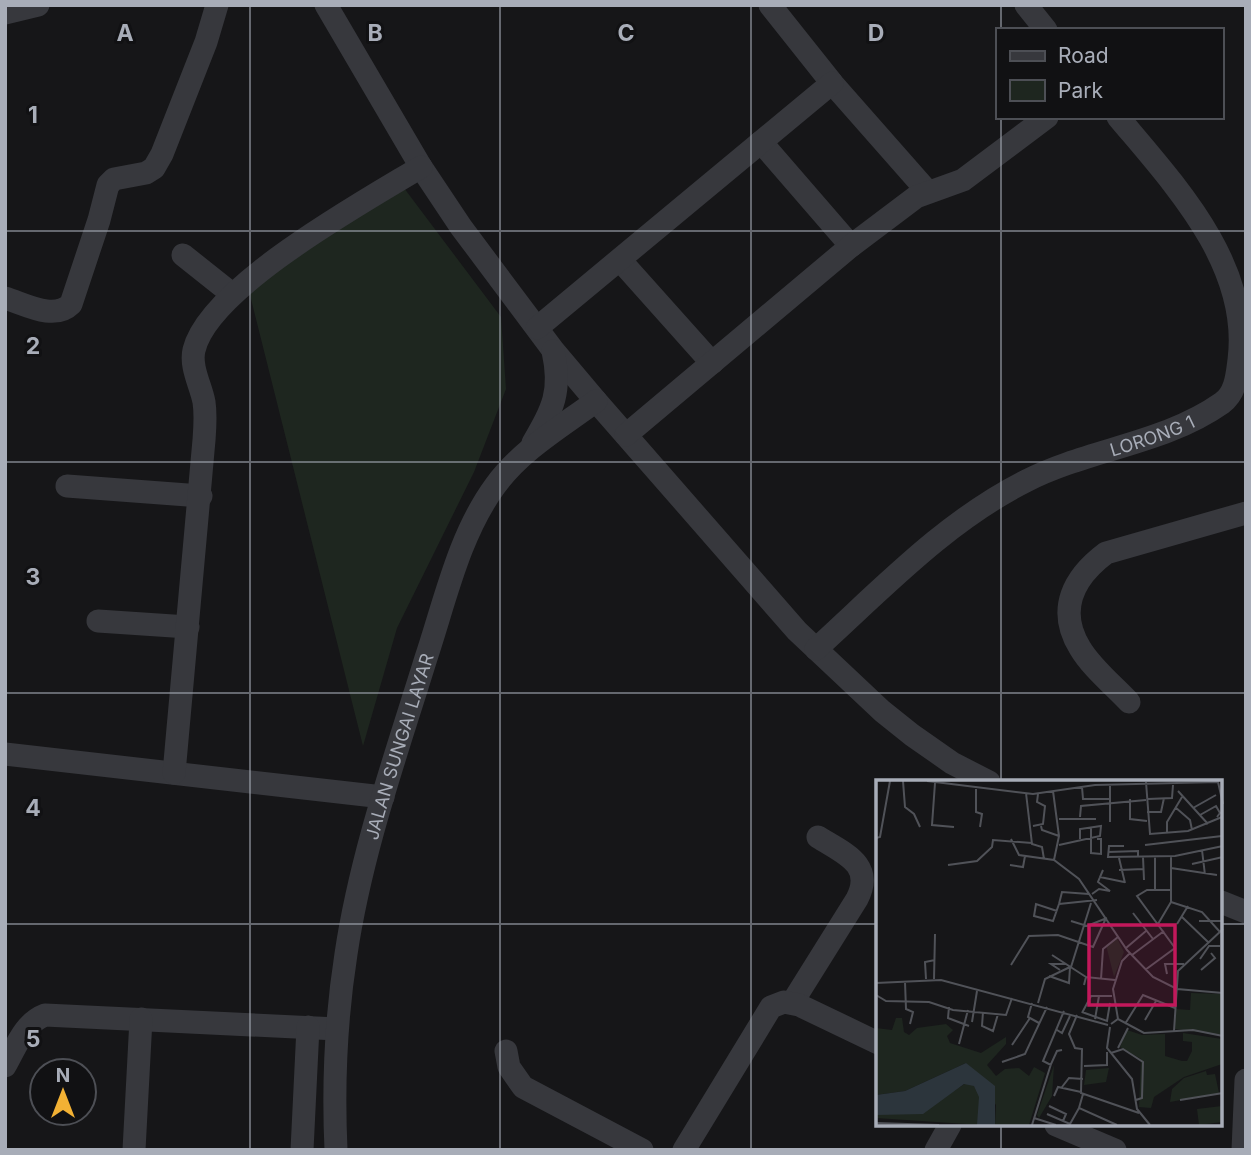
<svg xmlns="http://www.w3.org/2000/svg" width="1251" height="1155" viewBox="0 0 1251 1155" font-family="Inter,sans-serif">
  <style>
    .green { fill: #1e261f }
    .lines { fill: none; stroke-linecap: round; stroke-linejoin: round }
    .minor { stroke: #37383d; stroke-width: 23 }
    .grid { fill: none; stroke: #a8adb8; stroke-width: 2; stroke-opacity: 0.55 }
    .labels { text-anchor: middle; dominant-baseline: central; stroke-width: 6; stroke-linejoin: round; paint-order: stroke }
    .street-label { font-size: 18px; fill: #a8adb8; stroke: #111113 }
    .inset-road { fill: none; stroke: #505258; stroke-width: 2 }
    .view { fill: #c2185b; fill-opacity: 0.15; stroke: #c2185b; stroke-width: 3.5 }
    .inset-edge { fill: none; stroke: #a8adb8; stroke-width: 3.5 }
    .grid-label { font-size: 23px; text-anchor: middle; font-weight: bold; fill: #a8adb8; stroke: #111113; stroke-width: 6; stroke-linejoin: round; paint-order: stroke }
  </style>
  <rect width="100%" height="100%" fill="#161618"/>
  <path class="green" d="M401,184L501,317L506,389L474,472L397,628L363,746L249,291Z"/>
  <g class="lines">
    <g class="minor">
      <path d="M326,5L421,167L461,227L553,350L596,401L797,631L882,711L912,735L952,763L989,782"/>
      <path d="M770,5L832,83L928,192"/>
      <path d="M1026,5L1046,30"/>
      <path d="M5,13L38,5"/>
      <path d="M761,142L851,246"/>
      <path d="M183,255L232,294"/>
      <path d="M620,260L712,363"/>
      <path d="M5,298C25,304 54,321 71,304L99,220L108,185L114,179L146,173L154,168L162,154L206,42L217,5"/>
      <path d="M537,328L832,83"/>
      <path d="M626,435L851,246L916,197L963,180L1047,117"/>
      <path d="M533,443C553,408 562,392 553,351"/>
      <path d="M67,486L201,496"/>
      <path d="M98,621L188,627"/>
      <path id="s1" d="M816,649C882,589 946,521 1026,481C1088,449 1164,444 1222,403C1236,393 1237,375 1239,360C1251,265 1175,185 1118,117"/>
      <path d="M1129,702C1114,686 1091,667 1080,648C1056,609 1074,577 1106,553L1246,513"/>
      <path d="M5,754L383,797"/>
      <path d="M174,773L204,440C205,427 206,415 204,402C201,386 190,367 194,350C209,287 365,201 421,167"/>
      <path d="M1221,902L1246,912"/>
      <path d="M792,1003L857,899C875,864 843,853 818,837"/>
      <path d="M506,1051L509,1067L523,1087L642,1150"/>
      <path d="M5,1066C16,1047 24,1023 45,1015L337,1029"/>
      <path d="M1056,1125L1115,1150"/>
      <path d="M134,1150L141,1019"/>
      <path d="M302,1150L308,1027"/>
      <path id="s2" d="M336,1150C333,1085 336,1018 346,954C361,853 396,755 426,658C445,601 459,535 495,486C521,450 561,427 596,401"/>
      <path d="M684,1150L771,1007L784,1002L799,1005L878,1043"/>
      <path d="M936,1150L950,1125"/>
      <path d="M1243,1150L1246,1080"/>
    </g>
  </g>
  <path class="grid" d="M250,5V1150M500,5V1150M751,5V1150M1001,5V30M1001,117V782M5,231H1246M5,462H1246M5,693H1246M5,924H878M1221,924H1246M1001,1125V1150"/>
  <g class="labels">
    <g class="street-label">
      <text stroke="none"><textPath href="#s1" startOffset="404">LORONG 1</textPath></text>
      <text stroke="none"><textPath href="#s2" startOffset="411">JALAN SUNGAI LAYAR</textPath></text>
    </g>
  </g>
  <g transform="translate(876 780)">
    <rect width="346" height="346" fill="#161618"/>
    <path d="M241,158L248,172L238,197L230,165ZM315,213L346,214V255L299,249V229L314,230ZM20,238H26L28,252L33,255L41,248L70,244L77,250L71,256L74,263L105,273L130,257V264L111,285L120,296L129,289L143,288L153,296L158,287L169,293L153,345H119L120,325L90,283L29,311L0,315V248L16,250ZM251,250L266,255L289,254V276L306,281H311L316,271V262L307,261V253L346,259V284L308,297L278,317L275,328L263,327L265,279L244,267ZM178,285L176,316L163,338L161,335ZM233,288L230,302L208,305L210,290ZM330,291L331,295L339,294L343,313L294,322L296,309L308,298ZM90,303L99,305L106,318L105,345L0,338V333L58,324ZM346,326V342L323,345L321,329Z" fill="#1e261f"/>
    <path d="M90,283L119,306V345H101L103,317L98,306L88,304L47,334L0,335V315L29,311Z" fill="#2c353c"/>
    <path class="inset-road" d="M27,1L29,27L38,34L44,47M51,1L157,14L219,5L342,2L347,24M270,2L274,54L312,51L346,37M59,3L56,45L78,47M206,7L207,19H234M100,9V32L106,34L104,47M177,11L183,56L178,80M302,11L332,44M150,13L156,64L166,67L168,79M254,19V39L271,41M272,19L296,18L297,5M299,27L314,40L316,50M317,28L340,15M271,32H285L288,18M324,35L340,26L344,33L341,37M204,37L205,26L270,20M183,39H220M234,42V5M157,46L167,44L169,26L161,22L162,14M165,46L166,50L183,56M215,47V73L225,74V59H221M291,54V42L306,17M0,58L4,57L14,1M135,59L143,75L178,80L203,99L251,170L277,197L301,209L347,213M183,65L224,56L225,46L204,49V59M269,65L346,56M248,66H233L232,77L299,76L347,66M326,70L329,95M232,72L262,71V77M267,77L268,100M279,77V110M243,78L249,103M316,84L347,77M72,85L101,81L116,67L117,60L156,63M134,85L147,87L149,76M295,88L341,95M227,90L224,97L248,102M243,90L268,89M216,114L223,109L234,111L222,102L224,97M295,122L326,132L344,152M183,124L221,120M181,131L160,124L158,136L177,141L183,124L186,112L213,114M257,133L277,159M306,137L332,162M195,141L211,146L231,138M323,141H345M282,144L295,122V77M301,144L312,126M250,168L270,151M176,175L210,197M256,175L288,151M324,179L333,166H344M135,185L153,156L182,155L217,167L230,138M195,187L215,123M184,190L175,184H189M269,190L299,168L261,116L271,110H295M325,190L339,178L335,173M291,194L289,184H308M173,196L193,203L194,187M50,199L49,182L59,180M58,199L59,154M225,199L227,169L242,157M29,202L30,229L37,232L34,244M0,203L65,200L232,245M208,205L210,197L239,200M0,215L10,221L53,222L77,230L130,235L136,218M156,223L152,237L163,243M162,223L169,199L194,187M73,227L72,238L93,246M107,232L106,246L117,251L122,234M206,232L231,241L234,223M206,233L215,216H236M201,235L193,254L199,268L206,269L205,313L263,333M219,239L223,216M242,239L237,209L246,181L254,173M269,240L280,221M96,242L101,211M235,244L242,239L268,253L317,250L347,256M249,244L267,215L299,228M234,247L231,268L256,299L261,329L274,345M181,250L186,253L194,236M298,251L302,191L347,149M83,264L92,230M136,265L154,238M242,268L252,248M235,273L247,269L267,282L266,318L260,320M126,282L149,274L171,227M175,285L167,281L188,231M208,286L231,285V272M186,307L193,298L207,299M207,314L203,328L241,345M178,316L182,307L205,312M304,320L347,313M173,326L190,334L187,341M171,334L194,344L203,328M158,338L180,345M0,343L63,345M156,345L175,284L181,271L186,270"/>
    <path class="view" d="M213,145H299V225H213Z"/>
    <rect width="346" height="346" class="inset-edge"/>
  </g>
  <g class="grid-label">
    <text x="125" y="41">A</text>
    <text x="375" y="41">B</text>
    <text x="626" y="41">C</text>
    <text x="876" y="41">D</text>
    <text x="33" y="123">1</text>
    <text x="33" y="354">2</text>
    <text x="33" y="585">3</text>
    <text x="33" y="816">4</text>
    <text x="33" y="1047">5</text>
  </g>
  <rect width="1251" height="1155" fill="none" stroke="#a8adb8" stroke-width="14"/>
  <rect x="996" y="28" width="228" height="91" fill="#111113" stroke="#4d4f55" stroke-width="2"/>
  <rect x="1010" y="51" width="35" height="10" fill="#37383d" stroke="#4d4f55" stroke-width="2"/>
  <text x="1058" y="63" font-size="21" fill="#a8adb8">Road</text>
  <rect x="1010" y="80" width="35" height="21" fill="#1e261f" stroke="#4d4f55" stroke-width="2"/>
  <text x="1058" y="98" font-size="21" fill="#a8adb8">Park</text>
  <g transform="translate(63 1092)"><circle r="33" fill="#111113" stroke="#4d4f55" stroke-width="2"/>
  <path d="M0-5L12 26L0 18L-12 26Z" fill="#f2b134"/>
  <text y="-10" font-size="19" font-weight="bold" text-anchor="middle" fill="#a8adb8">N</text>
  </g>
</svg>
